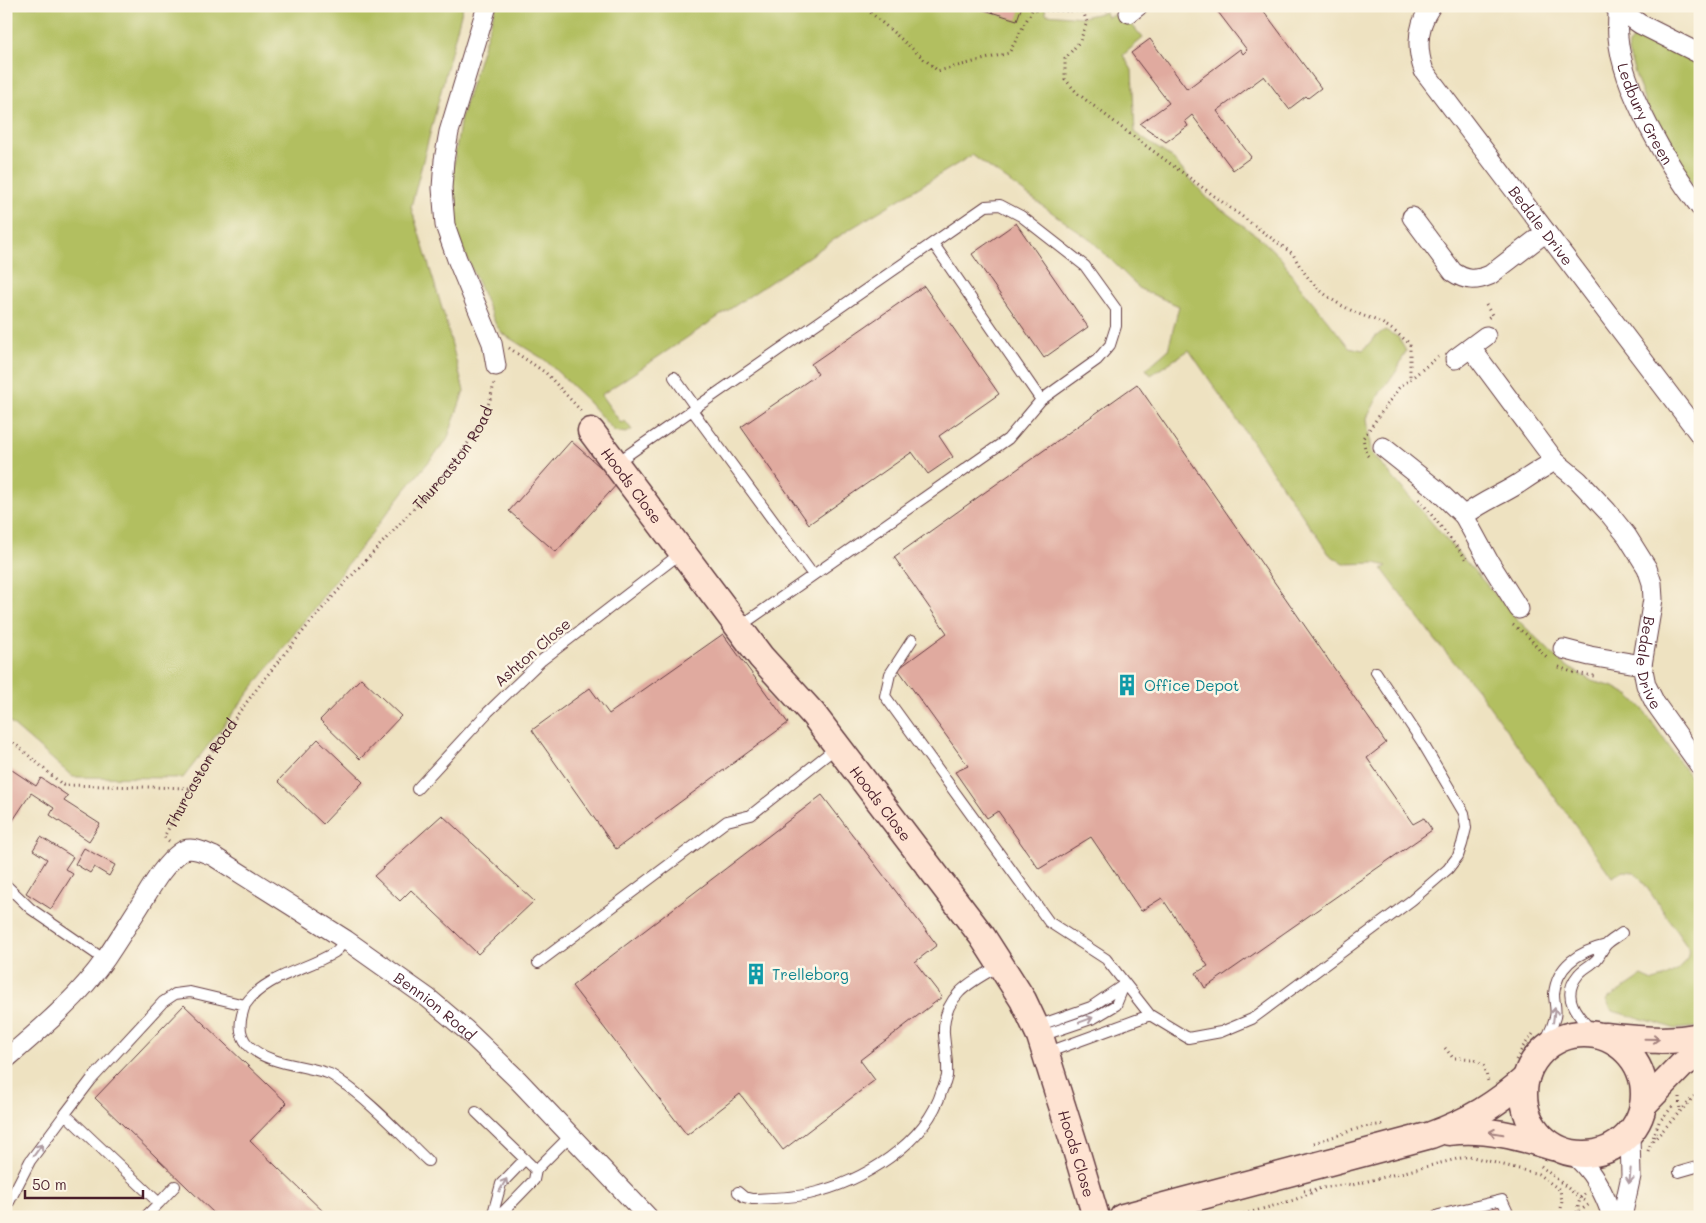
<svg xmlns="http://www.w3.org/2000/svg" width="1706" height="1223" viewBox="0 0 1706 1223" font-family="Mali,sans-serif">
  <style>
    .green { fill: #b2bf61; stroke: #7e6f46 }
    .building { fill: #e0aa9f }
    .lines { fill: none; stroke-linecap: round; stroke-linejoin: round }
    .lane-casing { stroke: #633c42; stroke-width: 12 }
    .street-casing { stroke: #633c42; stroke-width: 21 }
    .secondary-casing { stroke: #633c42; stroke-width: 29 }
    .path { stroke: #633c42; stroke-width: 3; stroke-dasharray: 1 4; stroke-linecap: butt }
    .lane { stroke: #fff; stroke-width: 10 }
    .street { stroke: #fff; stroke-width: 19 }
    .secondary { stroke: #fee3d2; stroke-width: 26 }
    .oneway { stroke: #ae9aa0 }
    .oneway2 { stroke: #a4817e }
    .labels { text-anchor: middle; dominant-baseline: central; stroke-width: 5; stroke-linejoin: round; paint-order: stroke }
    .street-label { font-size: 15px; fill: #4a1f2b; stroke: #fcf5e5 }
    .culture-label { font-size: 15px; fill: #0d838f; stroke: #fcf5e5; text-anchor: start }
  </style>
  <rect width="100%" height="100%" fill="#fcf5e5"/>
  <filter id="ink" filterUnits="userSpaceOnUse"><feTurbulence type="fractalNoise" baseFrequency=".02" numOctaves="2"/><feDisplacementMap in="SourceGraphic" scale="10" xChannelSelector="R" yChannelSelector="G"/><feConvolveMatrix kernelMatrix="1 2 1 2 8 2 1 2 1" color-interpolation-filters="sRGB"/></filter>
  <filter id="wash" filterUnits="userSpaceOnUse"><feTurbulence type="fractalNoise" baseFrequency=".0096" numOctaves="4" result="noise"/><feDisplacementMap in="SourceGraphic" scale="20" xChannelSelector="R" yChannelSelector="G"/><feGaussianBlur stdDeviation="1.12" result="paint"/><feColorMatrix in="noise" values="0 0 0 0 0 0 0 0 0 0 0 0 0 0 0 0 0 1.4 0 .05"/><feComposite in="paint" operator="in"/></filter>
  <g filter="url(#wash)">
    <rect width="100%" height="100%" fill="#eee2c1"/>
    <path class="green" d="M6,6H463L411,207L445,318L464,391L447,440L405,490L183,778L73,777L6,719Z
      M496,6H1045L1046,14L1083,17L1105,12L1107,17L1122,13L1143,38L1123,55L1132,70L1135,133L1171,157L1209,200L1260,238L1281,258L1295,280L1349,347L1363,350L1375,337L1385,330L1398,337L1406,351L1397,370L1380,393L1367,418L1371,452L1444,537L1519,621L1563,664L1592,681L1614,687L1630,696L1643,709L1688,774L1700,788V1027L1676,1029L1654,1022L1612,1011L1606,1000L1642,976L1653,981C1668,978 1692,965 1688,947L1641,879L1634,872L1623,871L1612,877L1477,689L1436,641L1382,569L1387,566L1375,563L1344,564L1329,554L1189,350L1151,375L1146,369L1168,350L1179,306L1140,289L1093,242L972,155L847,231L601,395L621,423L625,421L632,430L626,433L614,431L583,396L545,360L503,334L496,325L458,237L453,215L451,194L452,175L461,117Z
      M1636,35H1642L1700,65V198L1645,103L1628,52L1629,45Z"/>
    <g id="blocks">
      <path class="building" d="M982,6H1022L1017,20L981,9Z
        M1217,6H1260L1321,88L1308,98L1306,96L1289,109L1264,76L1217,111L1251,157L1233,170L1192,115L1185,121L1188,126L1166,142L1140,124L1169,103L1131,53L1150,39L1187,89L1240,49L1243,54L1247,50L1215,8Z
        M1016,223L1088,327L1044,358L972,254Z
        M924,286L999,394L939,436L953,457L928,474L912,452L809,524L741,427L818,374L811,364Z
        M1137,384L1386,743L1367,758L1413,824L1424,818L1432,830L1205,988L1196,973L1208,966L1162,898L1141,911L1091,837L1039,869L998,811L987,818L955,772L968,766L898,669L947,633L894,557Z
        M571,441L618,483L556,552L509,511Z
        M723,634L788,723L616,849L532,730L590,688L609,714Z
        M361,678L401,716L360,759L320,720Z
        M318,739L363,782L323,824L278,781Z
        M6,766L36,786L41,778L68,796L64,801L100,824L89,841L50,815L54,808L31,793L6,831Z
        M822,795L937,945L915,962L942,997L860,1060L875,1080L783,1150L740,1094L687,1135L572,986Z
        M442,815L534,901L478,954L411,890L400,901L374,876Z
        M41,837L73,857L65,869L73,874L51,909L26,893L47,859L33,850Z
        M84,848L115,865L109,876L94,867L90,873L75,864Z
        M184,1005L287,1103L250,1141L329,1217H218L95,1098Z
        M1501,1204L1505,1217H1457V1216Z"/>
    </g>
  </g>
  <g filter="url(#ink)">
    <use href="#blocks" fill-opacity="0" stroke="#633c42" stroke-width="1"/>
    <g class="lines">
      <g class="lane-casing">
        <path id="lane" d="M933,243L1041,400
          M674,377L696,408
          M692,410L813,575
          M616,463L986,206L1000,205L1021,216L1085,266L1116,309V326L1110,345L1097,360L1041,400L1008,439L739,627
          M912,640L890,674L885,696L1049,922L1106,959L1150,1015
          M417,789L488,712L542,660L681,553
          M6,885L31,909L105,960
          M538,963L727,821L751,815L837,747
          M245,1005C240,1019 237,1033 248,1045C267,1065 306,1065 330,1074C336,1077 341,1082 346,1085C376,1107 402,1136 428,1161
          M1037,1026L1091,1007L1125,984
          M1595,1034C1579,1017 1559,998 1578,975C1582,969 1590,966 1596,960C1600,956 1602,949 1607,944C1611,940 1617,937 1622,933
          M1041,1036L1094,1018L1116,1005L1125,983
          M1046,1053L1150,1015L1188,1038L1221,1032L1252,1019L1412,900L1448,869L1458,856L1462,844L1466,828L1464,813L1422,742L1376,672
          M1535,1058C1543,1045 1551,1033 1555,1017C1557,1010 1554,1002 1554,994C1557,965 1580,951 1606,945
          M476,1112L536,1170
          M65,1114L91,1080L163,1002L175,994L190,992L245,1005C265,975 307,970 335,952C339,949 342,944 346,940
          M1679,1172L1700,1166
          M738,1192L744,1197L752,1199C771,1198 791,1198 809,1194C862,1182 926,1144 942,1090C944,1086 946,1081 947,1076C948,1062 945,1047 944,1034C942,995 972,981 1001,965
          M159,1203L175,1186
          M6,1208L30,1161L65,1114L159,1203L145,1217
          M492,1217L501,1184L525,1159
          M497,1217L502,1213L534,1180L536,1170L571,1135
          M1436,1217L1439,1215L1502,1200L1510,1217"/>
      </g>
      <g class="street-casing">
        <g id="street">
          <path d="M487,6L449,132L444,160L442,188L445,225L457,259L492,343L496,366"/>
          <path id="s2" d="M1431,6C1417,26 1416,48 1424,71L1700,435"/>
          <path d="M1614,6L1640,24L1700,54"/>
          <path id="s3" d="M1618,10C1618,19 1617,28 1618,37C1622,89 1668,166 1700,207"/>
          <path d="M1129,13L1138,6"/>
          <path d="M1412,217L1453,272C1466,281 1476,281 1490,275L1546,232"/>
          <path id="s4" d="M1471,348L1555,461L1578,480L1607,511L1627,536L1647,568L1652,583L1653,599L1642,665L1646,685L1655,703L1700,766"/>
          <path d="M1455,359L1486,336"/>
          <path d="M1383,447L1437,490L1464,516L1488,560L1519,609"/>
          <path d="M1464,516C1483,501 1499,496 1518,484C1530,476 1542,468 1555,461"/>
          <path d="M1563,649L1590,656L1642,665"/>
          <path id="s5" d="M6,1059C42,1028 79,997 106,958C117,942 128,924 139,907C151,888 162,866 181,852C190,845 203,852 213,856L346,940L428,998L466,1030L517,1079L648,1217"/>
          <path d="M1571,1153C1591,1168 1605,1193 1612,1217"/>
          <path d="M1622,1217L1631,1176L1630,1134"/>
        </g>
      </g>
      <g class="secondary-casing">
        <g id="secondary">
          <path id="s6" d="M591,431L761,657L813,714L982,936L1023,1000L1040,1036L1076,1150L1096,1217"/>
          <circle cx="1584" cy="1094" r="60"/>
          <path d="M1605,1036C1636,1039 1669,1043 1700,1036"/>
          <path d="M1645,1103L1682,1065L1700,1053"/>
          <path d="M1449,1132C1484,1127 1520,1137 1553,1147"/>
          <path d="M1123,1217L1431,1135C1469,1121 1496,1105 1526,1078"/>
        </g>
      </g>
      <g class="path">
        <path d="M863,6L938,71L1009,53L1032,10L1083,11L1115,9"/>
        <path d="M1083,11L1087,22L1080,41L1065,59V79L1077,93L1130,134L1293,254C1308,283 1327,300 1357,313C1365,317 1374,319 1382,323C1392,329 1401,336 1410,344V379"/>
        <path d="M1486,305L1492,315L1486,319"/>
        <path d="M509,348L546,373L583,413"/>
        <path d="M1368,456L1366,454L1363,438L1399,388L1438,357"/>
        <path d="M1419,499L1468,561"/>
        <path d="M1513,625L1527,635L1541,652L1548,658"/>
        <path d="M1559,667L1574,673L1594,676"/>
        <path d="M6,736L63,785L190,788"/>
        <path id="s1" d="M169,841L164,837C183,802 201,766 224,733C250,697 277,662 306,628C338,589 373,553 407,516C440,479 487,432 494,382"/>
        <path d="M1445,1048L1453,1058C1463,1058 1478,1057 1484,1067C1487,1072 1486,1078 1489,1083"/>
        <path d="M1516,1060L1523,1047L1533,1034"/>
        <path d="M1679,1097L1680,1111"/>
        <path d="M1653,1141L1700,1090"/>
        <path d="M1314,1143L1363,1127L1385,1124"/>
        <path d="M1648,1151L1659,1122L1674,1105"/>
        <path d="M1541,1166L1580,1198L1588,1202"/>
        <path d="M1304,1191L1347,1184L1352,1185L1469,1156L1538,1174L1560,1190L1562,1201L1560,1217"/>
        <path d="M1234,1217L1294,1200L1316,1191"/>
        <path d="M1571,1217L1591,1203"/>
        <path d="M1576,1217L1580,1198L1585,1193"/>
      </g>
      <use href="#lane" class="lane"/>
      <use href="#street" class="street"/>
      <use href="#secondary" class="secondary"/>
    </g>
    <defs><path id="oneway-shaft" d="M-6 0H5M1.5-3L5.5 0L1.5 3" fill="none" stroke-width="1.6" stroke-linecap="round" stroke-linejoin="round" transform="scale(1.25)"/></defs>
    <g class="oneway">
      <use href="#oneway-shaft" transform="translate(1554 1015) rotate(-83)"/>
      <use href="#oneway-shaft" transform="translate(1086 1020) rotate(-20)"/>
      <use href="#oneway-shaft" transform="translate(38 1150) rotate(-54)"/>
      <use href="#oneway-shaft" transform="translate(1630 1176) rotate(95)"/>
      <use href="#oneway-shaft" transform="translate(503 1185) rotate(-60)"/>
    </g>
    <g class="oneway2">
      <use href="#oneway-shaft" transform="translate(1652 1039) rotate(1)"/>
      <use href="#oneway-shaft" transform="translate(1496 1133) rotate(-170)"/>
    </g>
  </g>
  <defs>
    <g id="building-bare" transform="scale(1.725)"><path d="M-4-6H4V6H1V3H-1V6H-4ZM-2.5-4.3h1.7v1.8h-1.7ZM.8-4.3h1.7v1.8H.8ZM-2.5-1h1.7V.8h-1.7ZM.8-1h1.7V.8H.8Z" fill="#0f9aa8" stroke="#fcf5e5" stroke-width="2.5" paint-order="stroke"/></g>
  </defs>
  <g fill-rule="evenodd">
    <use href="#building-bare" x="1127" y="685"/>
    <use href="#building-bare" x="756" y="974"/>
  </g>
  <g class="labels">
    <g class="street-label">
      <text stroke="none"><textPath href="#s3" startOffset="109">Ledbury Green</textPath></text>
      <text stroke="none"><textPath href="#s2" startOffset="262">Bedale Drive</textPath></text>
      <text stroke="none"><textPath href="#s1" startOffset="485">Thurcaston Road</textPath></text>
      <text stroke="none"><textPath href="#s6" startOffset="68">Hoods Close</textPath></text>
      <text transform="translate(532 652) rotate(-41)">Ashton Close</text>
      <text stroke="none"><textPath href="#s4" startOffset="380">Bedale Drive</textPath></text>
      <text stroke="none"><textPath href="#s1" startOffset="80">Thurcaston Road</textPath></text>
      <text stroke="none"><textPath href="#s6" startOffset="472">Hoods Close</textPath></text>
      <text stroke="none"><textPath href="#s5" startOffset="575">Bennion Road</textPath></text>
      <text stroke="none"><textPath href="#s6" startOffset="878">Hoods Close</textPath></text>
    </g>
    <g class="culture-label">
      <text x="1144" y="685">Office Depot</text>
      <text x="772" y="974">Trelleborg</text>
    </g>
  </g>
  <rect width="1706" height="1223" fill="none" stroke="#fcf5e5" stroke-width="25"/>
  <path d="M25 1190v8h118v-8" fill="none" stroke="#4a1f2b" stroke-width="2.5"/>
  <text x="32" y="1190" font-size="15" fill="#4a1f2b" stroke="#fcf5e5" stroke-width="4" paint-order="stroke">50 m</text>
</svg>
